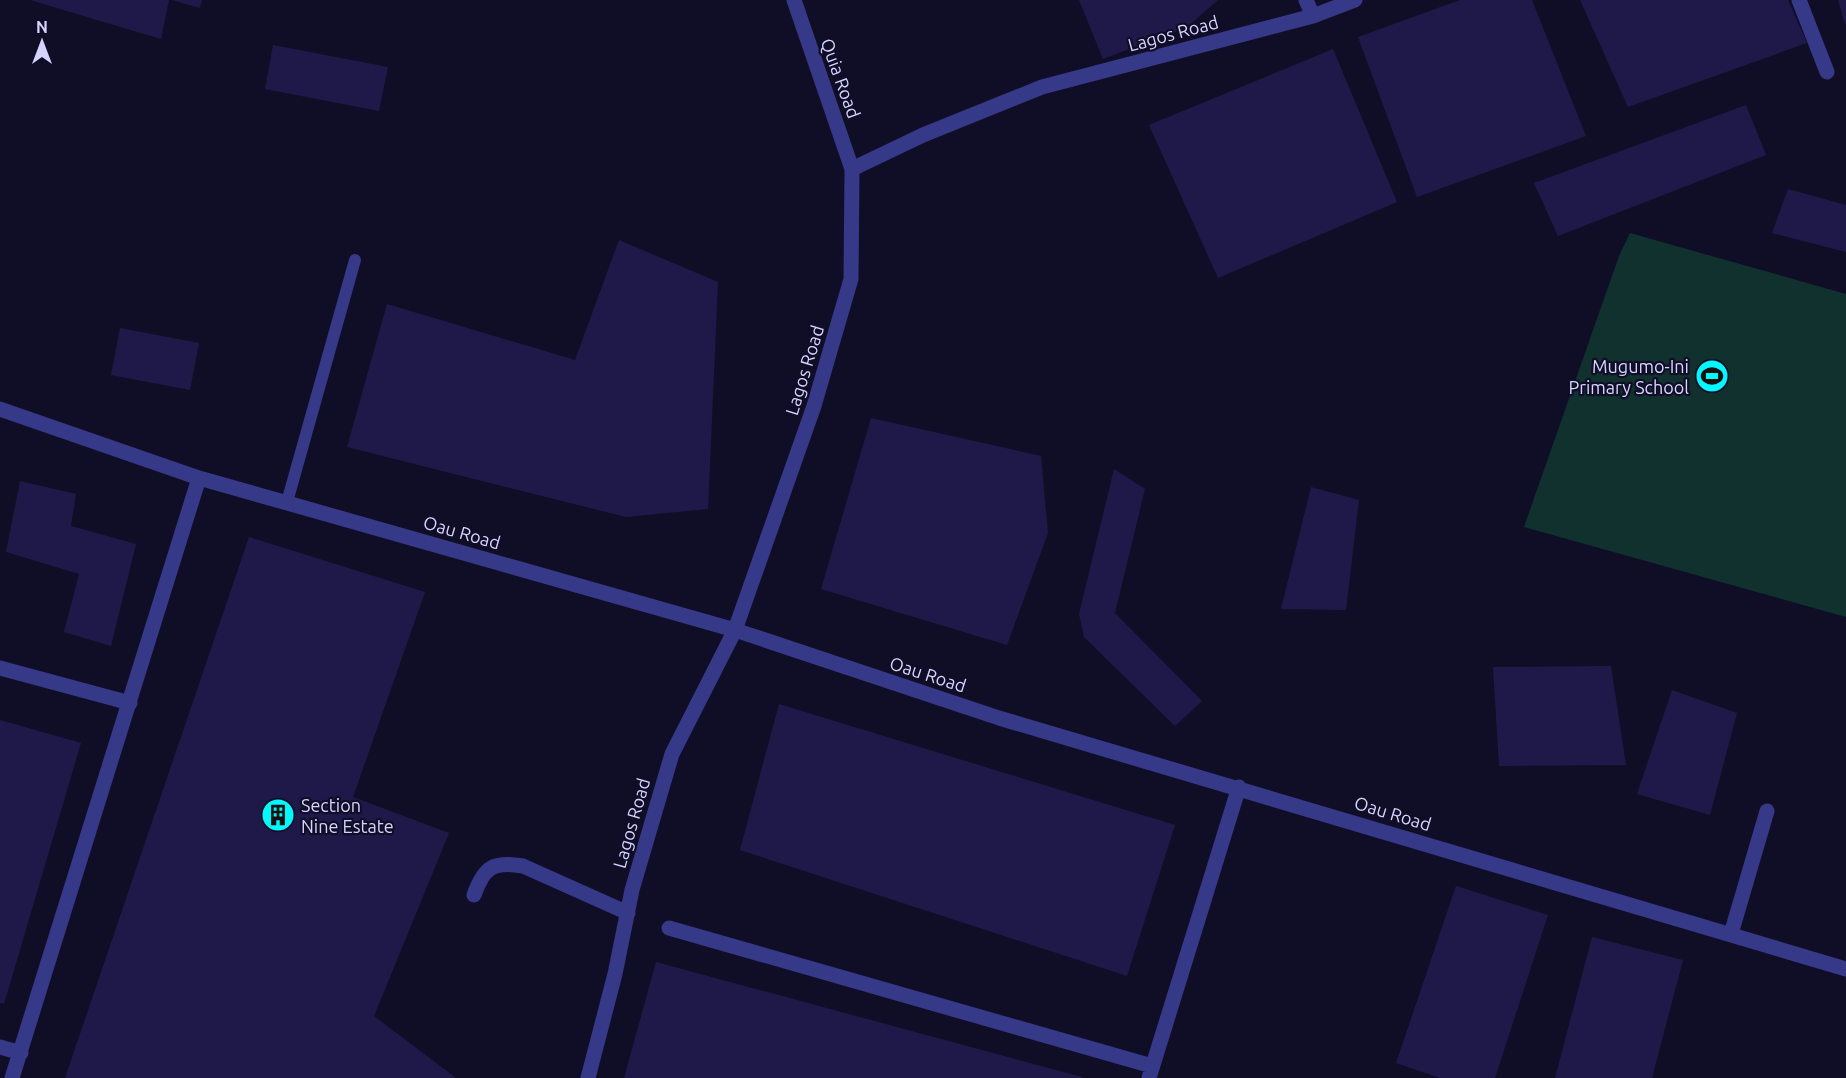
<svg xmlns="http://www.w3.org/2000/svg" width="1846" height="1078" font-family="Ubuntu,sans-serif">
  <rect width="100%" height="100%" fill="#100e27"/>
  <path fill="#10312e" d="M1630,233L1846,294V617L1524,527L1619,256Z"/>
  <path fill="#1f1949" d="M30,0H169L161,39Z
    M172,0H202L200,8Z
    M1079,0H1218L1187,27L1103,59Z
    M1460,0H1532L1586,136L1417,197L1358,37Z
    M1580,0H1788L1807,43L1628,107Z
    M1838,0H1846V24H1845Z
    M273,45L388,67L379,111L265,89Z
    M1333,49L1397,202L1218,278L1149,125Z
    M1746,105L1766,155L1558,236L1534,183Z
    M1788,189L1846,205V252L1772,233Z
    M619,240L718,282L708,509L626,517L347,447L387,304L575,360Z
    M120,328L199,343L190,390L111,375Z
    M871,418L1041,456L1048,533L1007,645L821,589Z
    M1114,469L1145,489L1115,613L1202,701L1175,726L1084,637L1079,614Z
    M20,481L76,494L71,526L136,544L111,646L64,632L79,574L6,552Z
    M1311,487L1359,500L1346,610L1281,609Z
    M249,537L425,592L353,797L449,833L374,1016L456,1078H65Z
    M1611,666L1626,765L1499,766L1493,667Z
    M1672,690L1737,713L1710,815L1637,794Z
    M779,704L1175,825L1127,976L740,850Z
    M0,720L81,743L4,1004L0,1003Z
    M1456,886L1548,915L1495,1078H1440L1396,1063Z
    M1592,937L1683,960L1652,1078H1555Z
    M656,962L1082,1077V1078H624Z"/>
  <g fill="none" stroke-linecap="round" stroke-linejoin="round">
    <path stroke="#363988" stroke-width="12" d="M287,502L355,260"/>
    <path stroke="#363988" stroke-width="15" d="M794,0L852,169
      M1306,0L1313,16
      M1799,0L1827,72
      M0,409L199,478L735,630L999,718L1846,969
      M0,668L130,703
      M474,895C484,867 493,861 523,866L628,913
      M669,928L1152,1066
      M1731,934L1767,811
      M0,1047L21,1053
      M12,1078L199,478
      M588,1078L615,974L632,890L672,754L735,630L814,406L851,279L852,169L923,135L1042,87L1313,16L1355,0
      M1149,1078L1239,787"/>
  </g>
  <defs>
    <symbol id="stadium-disc" viewBox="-11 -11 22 22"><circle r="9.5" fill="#00f8ff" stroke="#100e27"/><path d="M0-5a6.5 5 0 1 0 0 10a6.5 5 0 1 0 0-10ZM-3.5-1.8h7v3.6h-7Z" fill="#111"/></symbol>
    <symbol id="building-disc" viewBox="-11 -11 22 22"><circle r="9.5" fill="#00f8ff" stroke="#100e27"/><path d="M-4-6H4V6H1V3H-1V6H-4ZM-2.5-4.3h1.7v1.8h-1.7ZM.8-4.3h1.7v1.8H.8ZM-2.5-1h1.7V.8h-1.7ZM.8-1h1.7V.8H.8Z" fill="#111"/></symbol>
  </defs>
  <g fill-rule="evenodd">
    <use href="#stadium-disc" x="1693" y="357" width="38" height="38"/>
    <use href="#building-disc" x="259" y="796" width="38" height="38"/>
  </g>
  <g text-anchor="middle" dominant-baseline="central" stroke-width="4.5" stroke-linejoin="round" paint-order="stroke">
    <g font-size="18" fill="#d5d4ff" stroke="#100e27">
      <text transform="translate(1173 33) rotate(-15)">Lagos Road</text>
      <text transform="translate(841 78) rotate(70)">Quia Road</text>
      <text transform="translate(804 370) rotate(-73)">Lagos Road</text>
      <text transform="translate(462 532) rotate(16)">Oau Road</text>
      <text transform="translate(928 674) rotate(18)">Oau Road</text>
      <text transform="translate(1393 813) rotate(17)">Oau Road</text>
      <text transform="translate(631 823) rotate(-74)">Lagos Road</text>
    </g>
    <g font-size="18" fill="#d5d4ff" stroke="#100e27" text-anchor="end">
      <text x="1689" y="366">Mugumo-Ini<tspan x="1689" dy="21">Primary School</tspan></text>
      <text x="301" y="805" text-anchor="start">Section<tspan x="301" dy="21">Nine Estate</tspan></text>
    </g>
  </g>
  <g transform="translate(42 42)" stroke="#100e27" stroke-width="4.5" paint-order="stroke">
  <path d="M0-4.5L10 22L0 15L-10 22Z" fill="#d5d4ff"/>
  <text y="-9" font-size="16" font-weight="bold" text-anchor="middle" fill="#d5d4ff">N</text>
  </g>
</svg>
